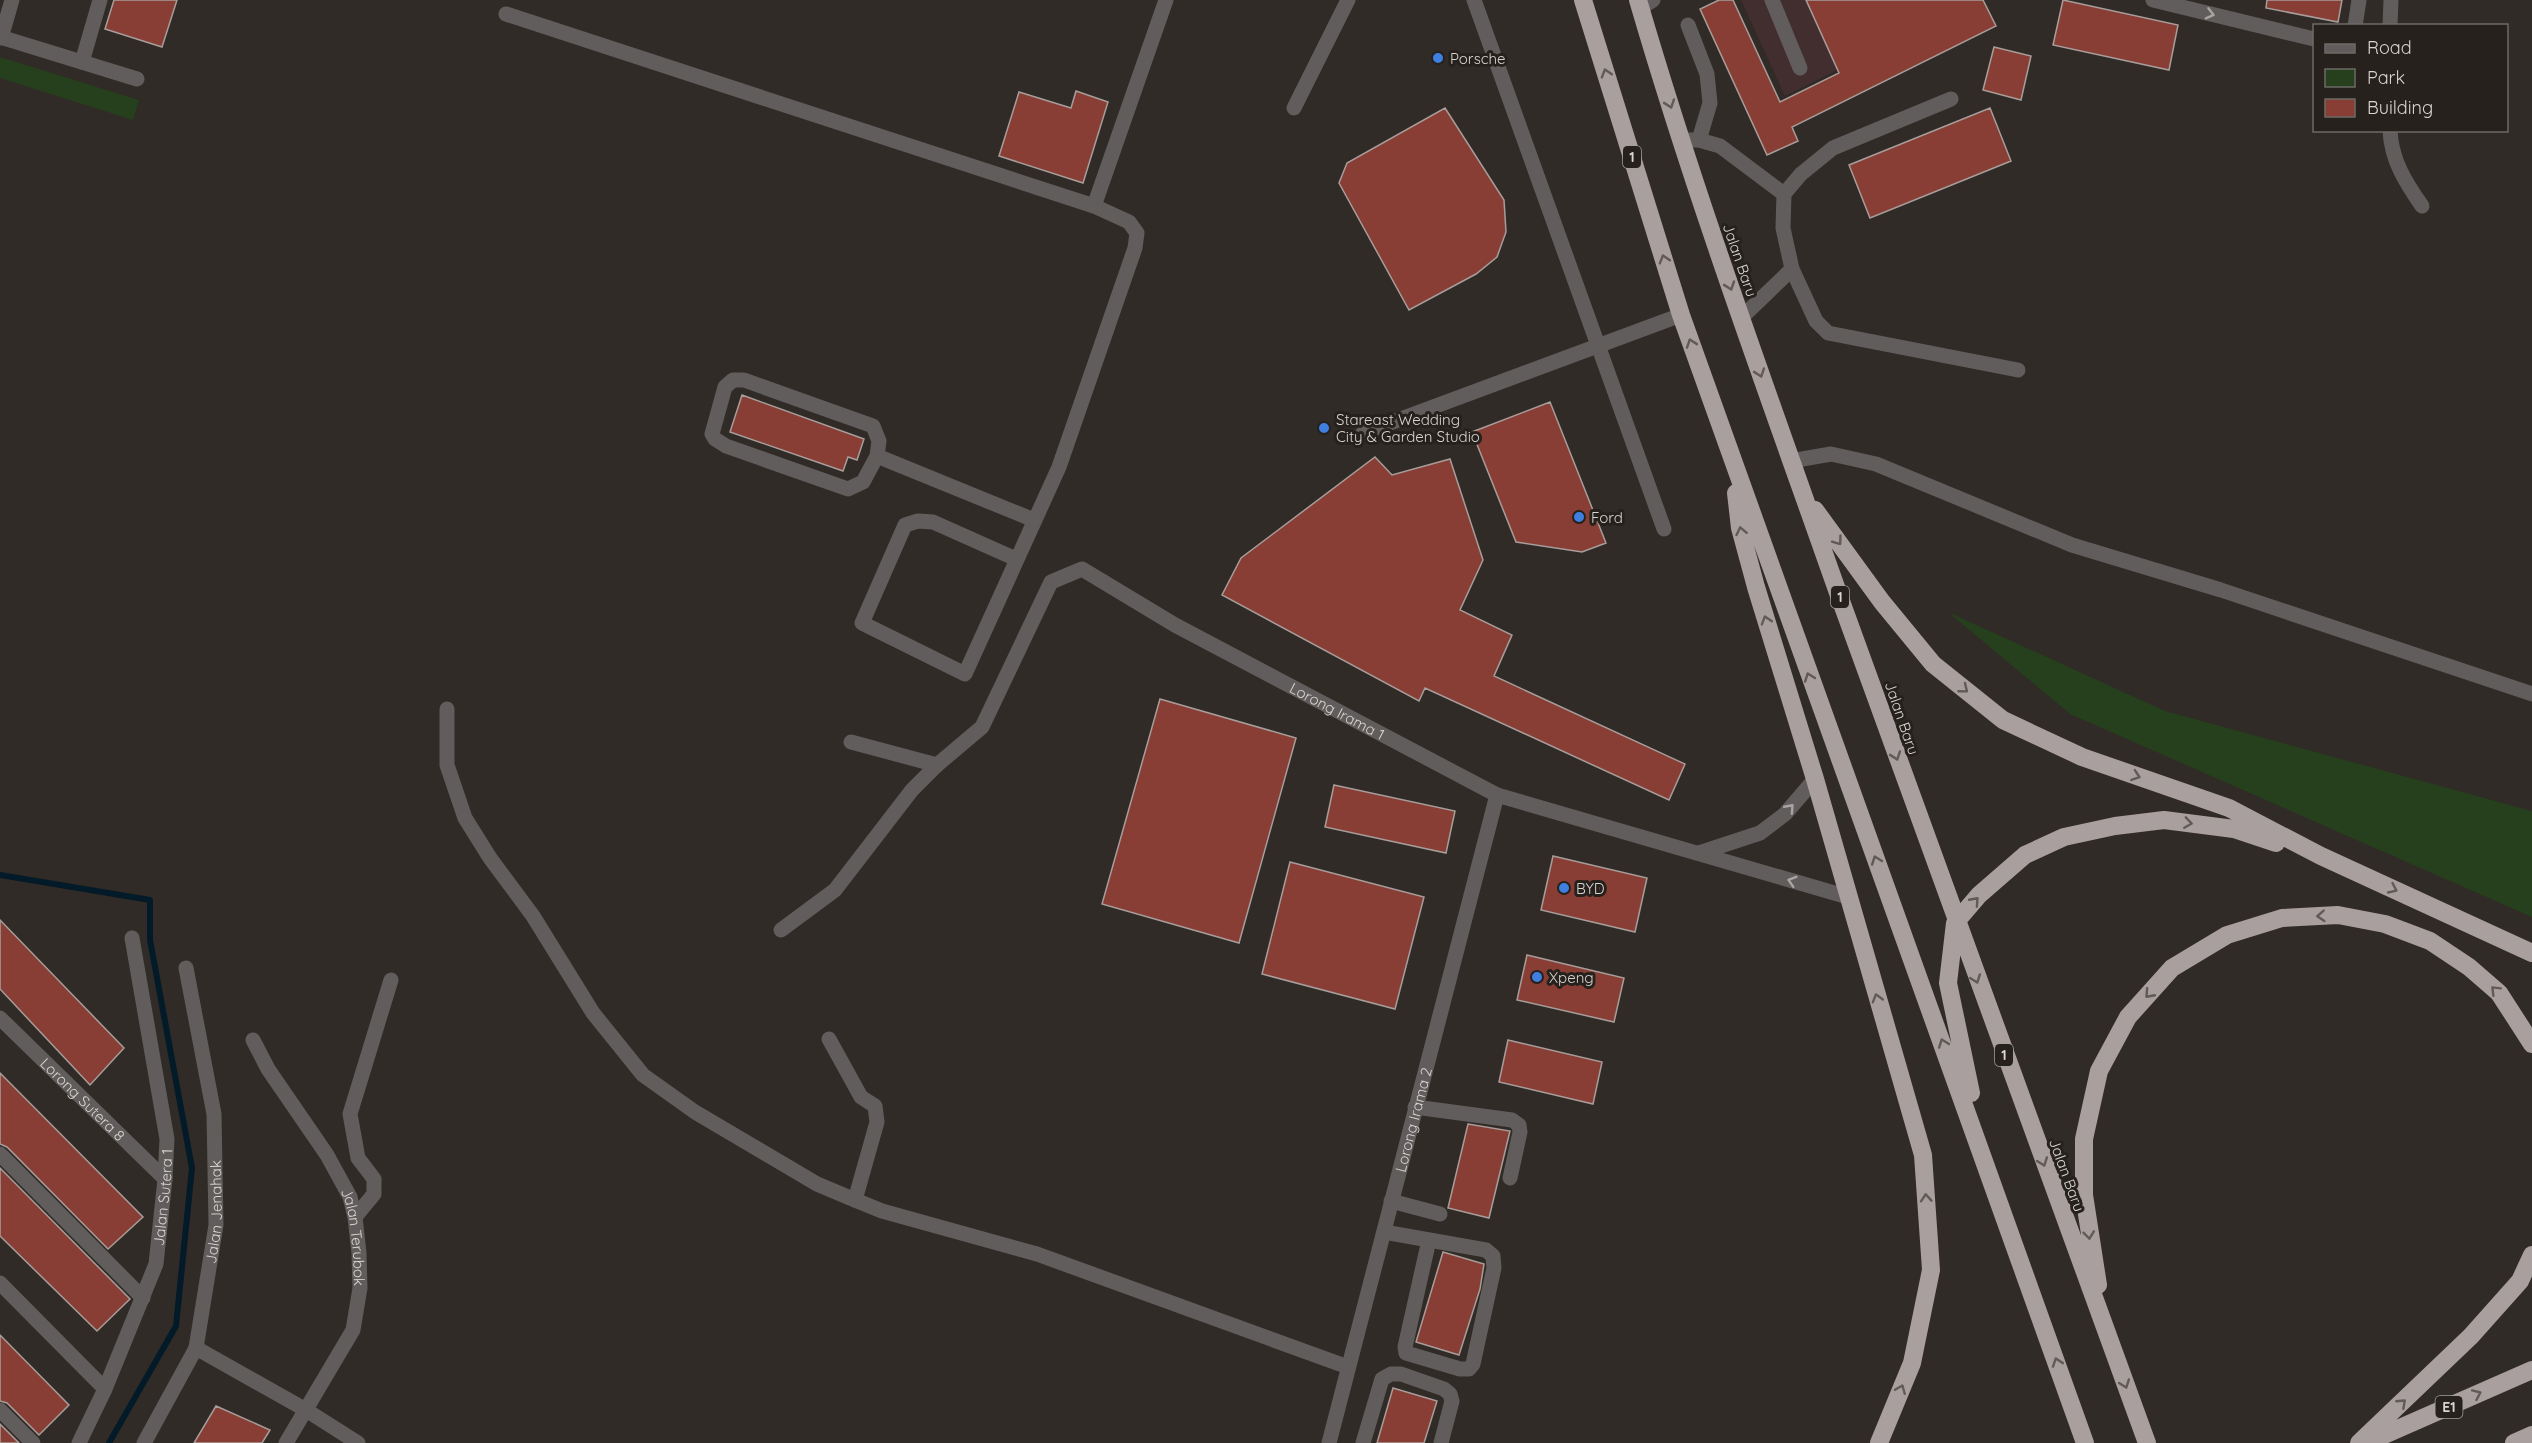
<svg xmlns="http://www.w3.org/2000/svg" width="2532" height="1443" font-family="Quicksand,sans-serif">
  <rect width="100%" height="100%" fill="#302b26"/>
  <path fill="#422d2f" d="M1741,0H1978L1785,96Z"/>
  <path fill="#263f1c" d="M0,57L139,100L133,120L0,78Z
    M1948,612L2165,711L2532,811V917L2070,714Z"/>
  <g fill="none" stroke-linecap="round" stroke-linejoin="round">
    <path stroke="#031a28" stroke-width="6" d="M0,875L150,900V940L192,1168L176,1326L109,1443"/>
  </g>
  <path fill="#883e35" stroke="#a79d9b" stroke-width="1.5" d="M114,0H177L162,47L105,29Z
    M1719,0H1733L1780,102L1839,73L1806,0H1983L1996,26L1792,127L1798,141L1767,155L1700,9Z
    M2063,0L2178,25L2169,70L2053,45Z
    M2267,0H2342L2338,22L2266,8Z
    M1994,47L2031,56L2021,100L1983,90Z
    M1076,91L1108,102L1083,183L999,156L1019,92L1071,108Z
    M1445,108L1504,200L1506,232L1497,257L1476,274L1409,310L1339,183L1347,163Z
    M1990,108L2011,161L1870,218L1849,165Z
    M742,395L864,439L857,460L848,457L843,471L730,432Z
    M1550,402L1606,543L1582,552L1516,542L1472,432Z
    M1375,457L1392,475L1450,459L1483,560L1460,610L1512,635L1494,676L1685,764L1669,800L1425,688L1419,701L1222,595L1241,558Z
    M1160,699L1296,738L1239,943L1102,904Z
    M1334,785L1455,811L1446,853L1325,827Z
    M1553,856L1647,878L1635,932L1541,910Z
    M1290,862L1424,897L1395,1009L1262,974Z
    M0,920L124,1048L90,1085L0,989Z
    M1527,955L1624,978L1614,1022L1517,1000Z
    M1508,1040L1602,1062L1593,1104L1499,1082Z
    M0,1073L143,1217L108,1249L7,1147L0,1144Z
    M1468,1124L1510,1131L1489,1218L1448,1208Z
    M0,1168L130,1299L97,1331L0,1236Z
    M1443,1252L1484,1264L1480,1289L1459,1355L1416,1342Z
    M0,1335L69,1405L39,1435L7,1403L0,1401Z
    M1393,1388L1437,1401L1424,1443H1377Z
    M216,1406L270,1430L262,1443H194Z
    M0,1424L19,1443H0Z"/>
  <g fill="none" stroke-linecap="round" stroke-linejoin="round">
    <g stroke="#615d5c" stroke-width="15">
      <path d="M1474,0L1664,529"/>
      <path d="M1772,0L1800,68"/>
      <path d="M2153,0L2314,39"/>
      <path d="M1640,8L1653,0"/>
      <path d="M506,14L1094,206L1129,222L1137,233L1135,248L1059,467L965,674L862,623L905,525L918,521L933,522L1016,559"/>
      <path d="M2355,26L2359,0"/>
      <path d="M2390,26L2391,0"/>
      <path d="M0,37L137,79"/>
      <path d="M1,38L12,0"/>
      <path d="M82,62L100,0"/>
      <path d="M1294,108L1348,0"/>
      <path d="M2390,130C2391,160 2406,183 2422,206"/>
      <path d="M1682,140H1699L1710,103L1707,74L1688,25"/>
      <path d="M1699,140L1720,146L1784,194"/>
      <path d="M1094,206L1166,0"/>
      <path d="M1792,269L1816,321L1828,333L2018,370"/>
      <path d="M1741,318L1792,269L1783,228L1784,194L1801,174L1833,148L1951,99"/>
      <path d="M733,380H744L873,426L879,441L877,456L863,482L848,489L726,446L715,439L712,434L725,387Z"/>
      <path d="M1363,433L1681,315"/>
      <path d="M877,456L1034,520"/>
      <path d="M1791,461L1831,454L1876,464L2072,545L2221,590L2532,694"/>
      <path d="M447,709V765L465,818L490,858L533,916L593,1013L643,1075L695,1112L817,1184L855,1200L882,1211L1037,1254L1348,1367"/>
      <path d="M851,742L937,765"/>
      <path d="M1699,853L1760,833L1785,814L1815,779"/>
      <path id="s1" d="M781,930L835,890L912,790L937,765L982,727L1051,582L1082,569L1175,625L1497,795L1848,897"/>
      <path id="s2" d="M0,1018L165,1179"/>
      <path d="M829,1039L861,1097L875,1106L877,1122L855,1200"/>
      <path id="s3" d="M253,1040L268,1069L327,1155L350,1197L355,1217L359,1253L360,1288L353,1330L286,1443"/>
      <path d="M1415,1107L1512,1120L1519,1125L1520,1132L1510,1178"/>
      <path d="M0,1154L143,1298"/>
      <path d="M1391,1201L1440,1214"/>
      <path d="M355,1217L374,1194V1179L358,1158L350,1114L391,980"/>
      <path d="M1384,1232L1486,1250L1493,1256L1494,1268L1473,1364L1469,1369H1460L1406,1353L1405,1347L1429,1240"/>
      <path d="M0,1283L105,1389"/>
      <path d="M196,1348L306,1410L358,1443"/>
      <path d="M0,1410L33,1443"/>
      <path id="s4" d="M79,1443L105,1389L156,1264L165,1179L167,1139L132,938"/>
      <path id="s5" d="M144,1443L196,1348L216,1225L214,1114L186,968"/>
      <path id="s6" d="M1329,1443L1497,795"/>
      <path d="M1363,1443L1382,1379L1391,1374H1401L1444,1389L1450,1394L1452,1401L1441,1443"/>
    </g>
    <path stroke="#aa9f9f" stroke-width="18" d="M1583,0L1681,315L2085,1443
      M1638,0C1696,199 1768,394 1837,590C1938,875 2042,1159 2147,1443
      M1736,493L1740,528L1756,587L1815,779L1923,1155L1931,1270L1912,1363L1879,1443
      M1815,510L1882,602L1933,664L2003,720L2082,757L2229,808L2321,856L2532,953
      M1971,1093L1948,983L1955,923L1979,895L2025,855L2064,837L2115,826L2164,820L2234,829L2276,843
      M2098,1285L2084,1195V1139L2099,1071L2128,1017L2172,968L2227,935L2282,918L2338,915L2385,924L2430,941L2469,967L2499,993L2532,1044
      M2368,1442L2532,1370
      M2359,1443L2471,1336L2520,1281L2532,1255
      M2514,1443L2532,1435"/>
  </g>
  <defs><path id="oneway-chevron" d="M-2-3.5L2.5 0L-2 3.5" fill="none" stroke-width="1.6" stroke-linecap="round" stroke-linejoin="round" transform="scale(1.5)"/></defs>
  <g stroke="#a8a5a2">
    <use href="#oneway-chevron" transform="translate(2210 14) rotate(14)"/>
    <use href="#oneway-chevron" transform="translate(1790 808) rotate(-48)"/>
    <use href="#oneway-chevron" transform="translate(1792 881) rotate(-163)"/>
  </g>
  <g stroke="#615a57">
    <use href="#oneway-chevron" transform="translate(1606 73) rotate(-107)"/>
    <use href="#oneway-chevron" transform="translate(1670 104) rotate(71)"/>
    <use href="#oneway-chevron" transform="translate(1664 259) rotate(-107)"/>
    <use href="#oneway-chevron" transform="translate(1730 286) rotate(71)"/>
    <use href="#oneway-chevron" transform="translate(1691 343) rotate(-109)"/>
    <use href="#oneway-chevron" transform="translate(1760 373) rotate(71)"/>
    <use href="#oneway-chevron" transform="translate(1741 531) rotate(-102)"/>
    <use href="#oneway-chevron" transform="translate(1838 541) rotate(54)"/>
    <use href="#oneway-chevron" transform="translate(1766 620) rotate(-107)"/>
    <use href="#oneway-chevron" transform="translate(1809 677) rotate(-110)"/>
    <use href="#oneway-chevron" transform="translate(1964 689) rotate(39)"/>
    <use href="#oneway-chevron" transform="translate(1896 756) rotate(71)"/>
    <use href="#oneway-chevron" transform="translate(2136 776) rotate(19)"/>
    <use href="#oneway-chevron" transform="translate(2188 823) rotate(8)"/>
    <use href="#oneway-chevron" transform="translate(1876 860) rotate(-110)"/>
    <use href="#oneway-chevron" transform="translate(2393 889) rotate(25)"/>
    <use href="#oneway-chevron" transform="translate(1975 901) rotate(-48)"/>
    <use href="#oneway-chevron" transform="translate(2321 916) rotate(176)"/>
    <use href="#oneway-chevron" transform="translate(1976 979) rotate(70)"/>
    <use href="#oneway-chevron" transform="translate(2495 990) rotate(-135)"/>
    <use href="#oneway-chevron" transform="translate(2149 994) rotate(132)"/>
    <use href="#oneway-chevron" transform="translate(1877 998) rotate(-106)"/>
    <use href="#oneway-chevron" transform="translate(1943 1043) rotate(-110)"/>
    <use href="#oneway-chevron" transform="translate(2043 1162) rotate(70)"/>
    <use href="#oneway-chevron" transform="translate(1926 1198) rotate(-94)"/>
    <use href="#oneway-chevron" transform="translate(2089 1235) rotate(83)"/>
    <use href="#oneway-chevron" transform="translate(2057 1362) rotate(-109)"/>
    <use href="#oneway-chevron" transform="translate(2125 1384) rotate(70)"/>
    <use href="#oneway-chevron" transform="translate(1901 1389) rotate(-68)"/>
    <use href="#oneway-chevron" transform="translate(2477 1394) rotate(-24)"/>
    <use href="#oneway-chevron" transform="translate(2402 1403) rotate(-43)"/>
  </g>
  <g fill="#3f7fe0" stroke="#26211c" stroke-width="2">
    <circle cx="1438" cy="58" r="6"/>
    <circle cx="1324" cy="428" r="6"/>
    <circle cx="1579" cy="517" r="6"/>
    <circle cx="1564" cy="888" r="6"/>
    <circle cx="1537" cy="977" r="6"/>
  </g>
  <g text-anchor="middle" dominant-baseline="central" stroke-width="6" stroke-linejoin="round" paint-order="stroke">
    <g fill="#26211c" stroke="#a39f9b" stroke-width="1.5">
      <rect x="1623" y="146" width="18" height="22" rx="4.5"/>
      <rect x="1831" y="586" width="18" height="22" rx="4.5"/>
      <rect x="1995" y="1044" width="18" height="22" rx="4.5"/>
      <rect x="2435.5" y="1396" width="27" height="22" rx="4.5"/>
    </g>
    <g font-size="14" font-weight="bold" fill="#d8d5d1">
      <text x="1632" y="157">1</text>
      <text x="1840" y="597">1</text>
      <text x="2004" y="1055">1</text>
      <text x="2449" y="1407">E1</text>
    </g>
    <g font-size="15" fill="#d8d5d1" stroke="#26211c" text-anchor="start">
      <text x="1450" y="58">Porsche</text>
      <text x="1336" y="419">Stareast Wedding<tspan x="1336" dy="17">City &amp; Garden Studio</tspan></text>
      <text x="1591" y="517">Ford</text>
      <text x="1576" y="888">BYD</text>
      <text x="1549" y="977">Xpeng</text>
    </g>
    <g font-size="15" fill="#d8d5d1" stroke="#26211c">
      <text transform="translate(1740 260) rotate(71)">Jalan Baru</text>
      <text stroke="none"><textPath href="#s1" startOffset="774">Lorong Irama 1</textPath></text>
      <text transform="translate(1902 718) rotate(71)">Jalan Baru</text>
      <text stroke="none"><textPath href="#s2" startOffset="116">Lorong Sutera 8</textPath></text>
      <text stroke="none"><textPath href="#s6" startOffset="334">Lorong Irama 2</textPath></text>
      <text transform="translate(2067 1175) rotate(70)">Jalan Baru</text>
      <text stroke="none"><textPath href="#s4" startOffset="262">Jalan Sutera 1</textPath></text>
      <text stroke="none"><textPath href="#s5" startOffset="246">Jalan Jenahak</textPath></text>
      <text stroke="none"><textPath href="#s3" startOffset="225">Jalan Terubok</textPath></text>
    </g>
  </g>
  <rect x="2313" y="24" width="195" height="108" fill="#26211c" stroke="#6d6964" stroke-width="1.5"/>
  <rect x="2325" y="44" width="30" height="9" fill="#615d5c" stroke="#6d6964" stroke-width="1.5"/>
  <text x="2367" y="54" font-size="18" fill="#d8d5d1">Road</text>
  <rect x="2325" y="69" width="30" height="18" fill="#263f1c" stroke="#6d6964" stroke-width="1.5"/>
  <text x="2367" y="84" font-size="18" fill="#d8d5d1">Park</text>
  <rect x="2325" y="99" width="30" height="18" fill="#883e35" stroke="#6d6964" stroke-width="1.5"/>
  <text x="2367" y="114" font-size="18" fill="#d8d5d1">Building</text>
</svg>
